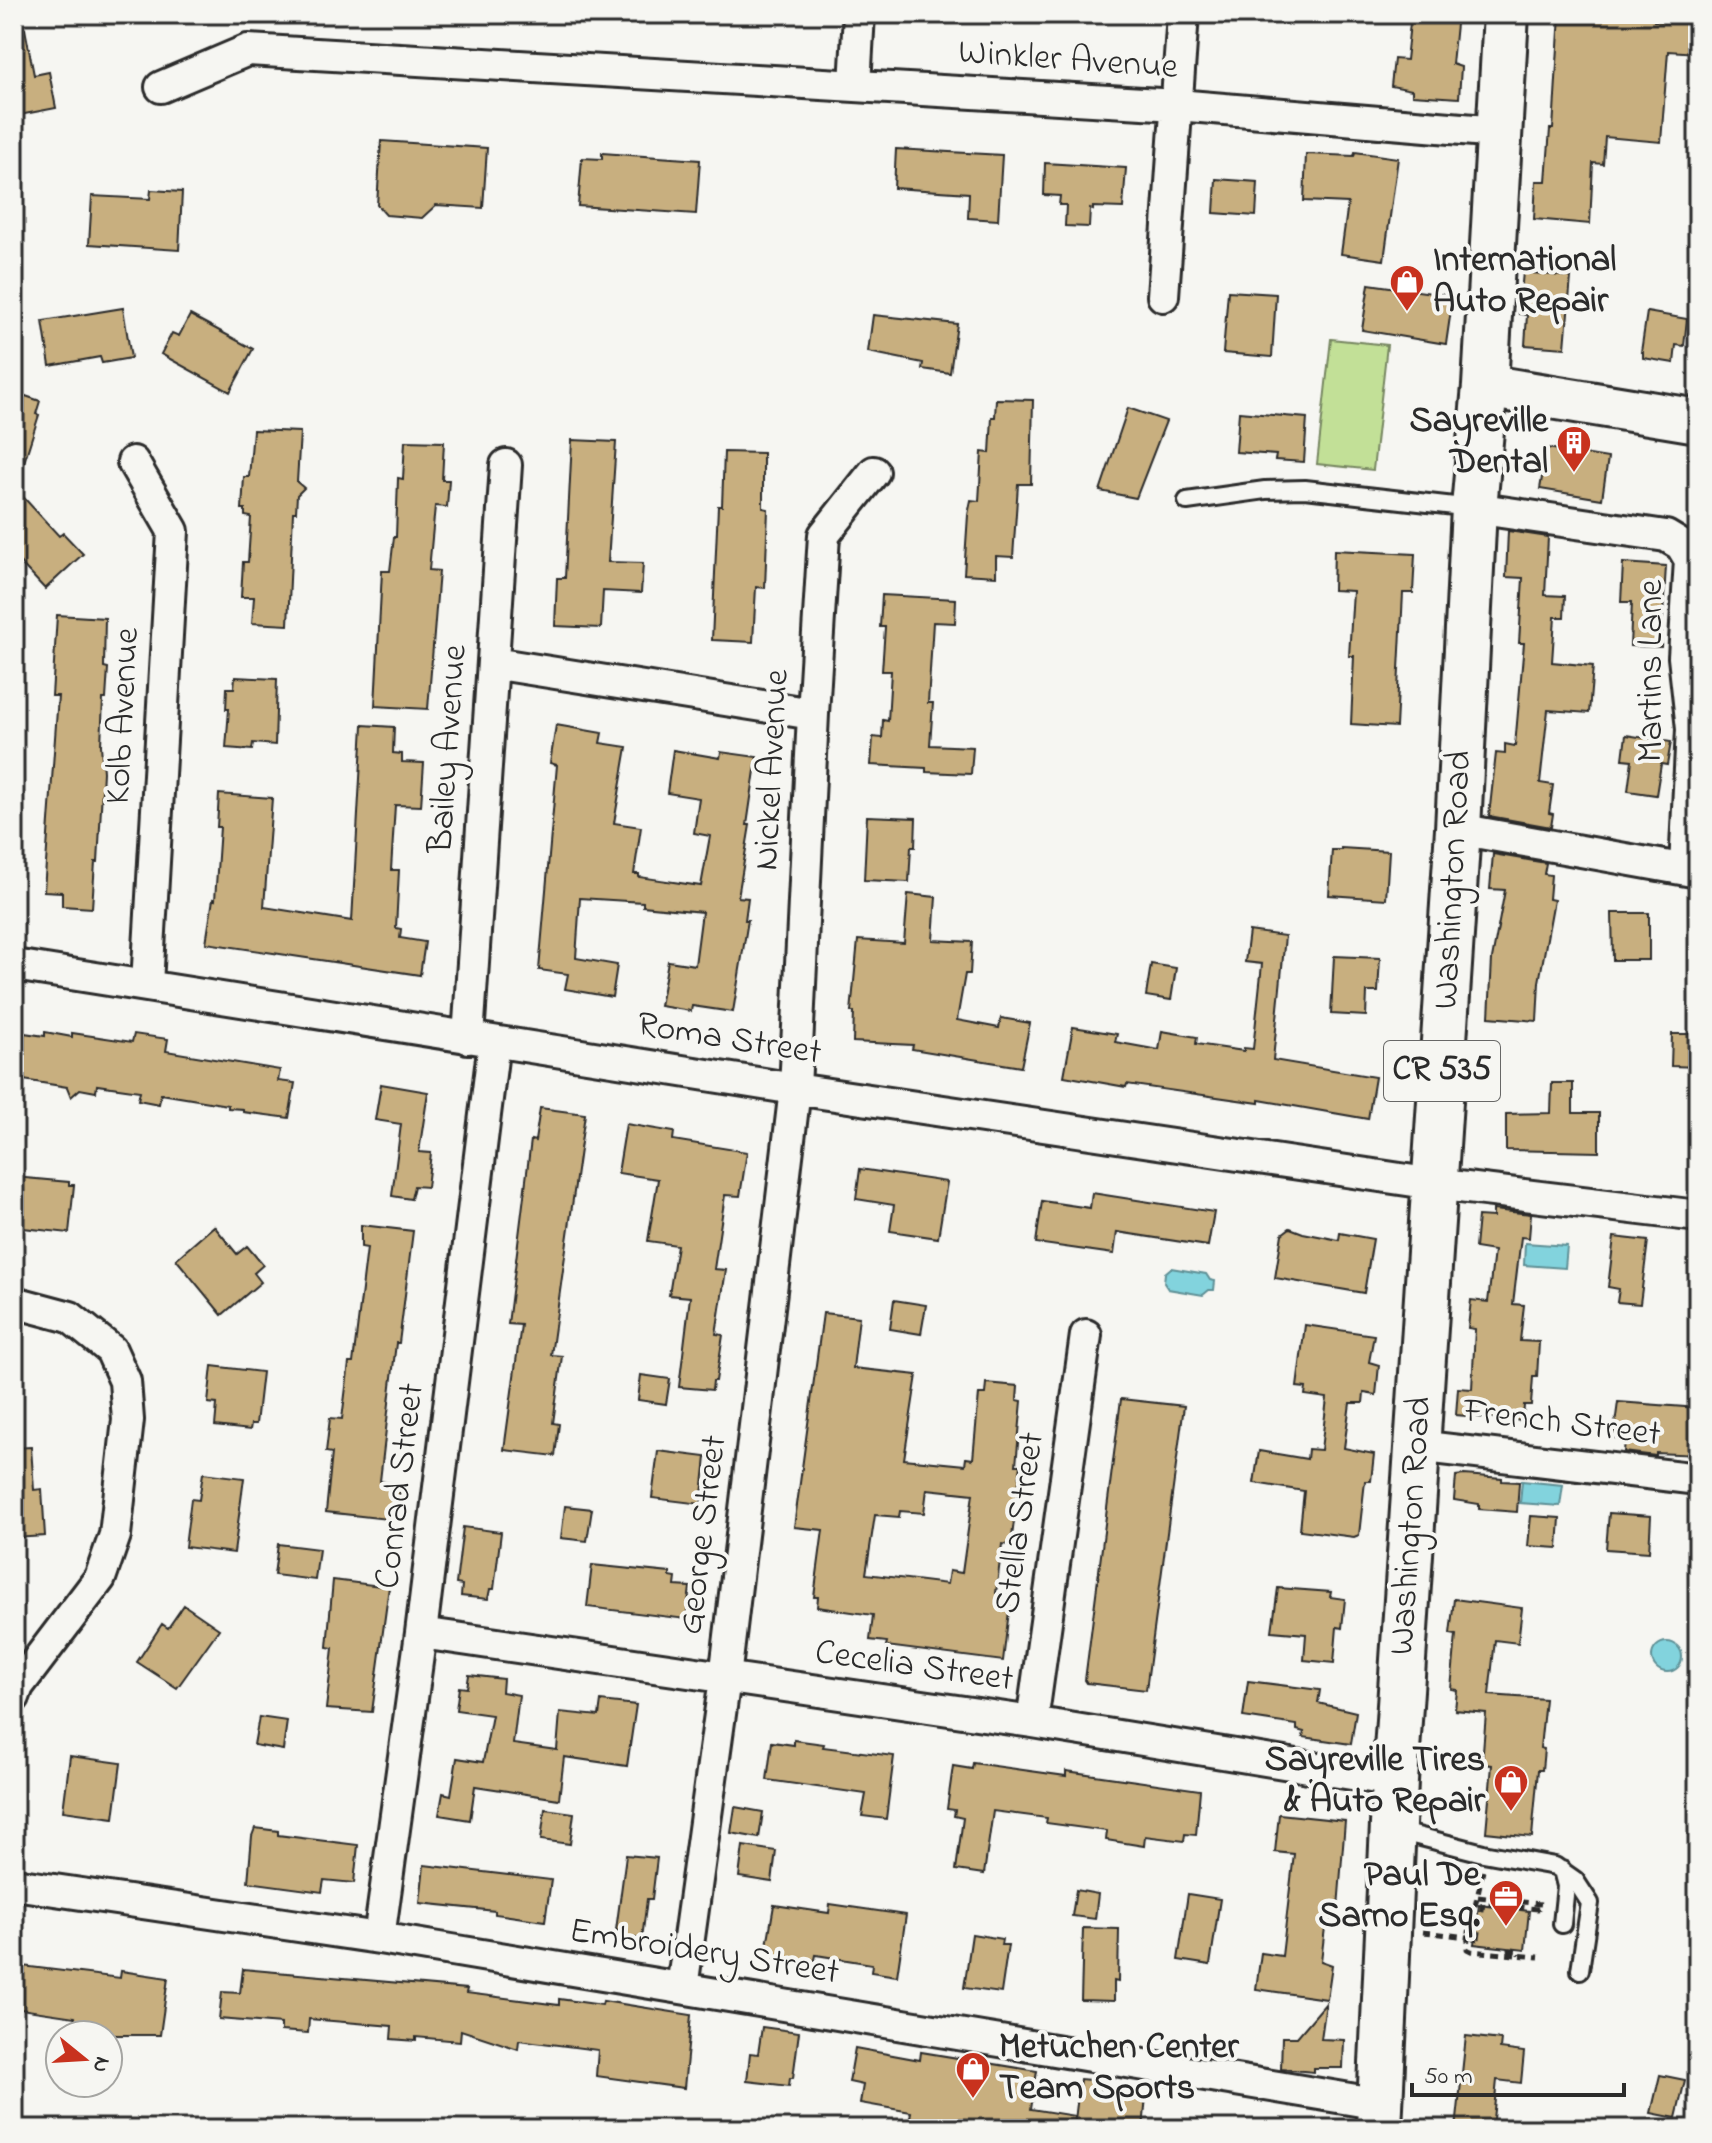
<svg xmlns="http://www.w3.org/2000/svg" width="1712" height="2143" font-family="'Indie Flower',sans-serif">
  <rect width="100%" height="100%" fill="#f6f6f2"/>
  <filter id="ink" filterUnits="userSpaceOnUse"><feTurbulence type="fractalNoise" baseFrequency=".0125" numOctaves="2"/><feDisplacementMap in="SourceGraphic" scale="16" xChannelSelector="R" yChannelSelector="G"/><feConvolveMatrix kernelMatrix="1 2 1 2 8 2 1 2 1" color-interpolation-filters="sRGB"/></filter>
  <g filter="url(#ink)">
    <path fill="#c2e097" stroke="#768661" stroke-width="2" d="M1331,339L1387,345L1373,470L1317,464Z"/>
    <path fill="#82d3dd" stroke="#5f9096" stroke-width="2" d="M1525,1243L1567,1246L1565,1268L1524,1265Z
      M1171,1268L1206,1274L1210,1280L1215,1281L1214,1290H1209L1203,1295L1168,1289L1164,1283L1165,1273Z
      M1522,1481L1563,1485L1560,1506L1520,1503Z
      M1652 1657a15 15 0 1 1 30 0a15 15 0 1 1-30 0Z"/>
    <path fill="#c8af7f" stroke="#2b2b2b" stroke-width="2" fill-rule="evenodd" d="M1411,14H1457L1452,64L1461,67L1459,98L1412,95V90L1391,86L1394,59L1406,60Z
      M1560,14H1654V21L1698,24V53L1668,51L1661,142L1605,137L1603,164L1593,163L1590,224L1534,219L1536,181H1546L1550,129H1553Z
      M25,29L34,75L49,72L56,108L14,116V30Z
      M381,141L487,148L483,208L436,205L422,218L386,215L377,205Z
      M896,149L1002,155L998,220L968,218L969,193L894,188Z
      M1355,152L1398,158L1384,260L1341,254L1348,203L1304,201L1306,154L1354,156Z
      M602,153L700,160L696,214L578,206L582,158L602,159Z
      M1045,163L1126,168L1123,208L1093,207V210L1090,209L1089,227L1065,226L1066,205H1059L1060,196L1044,195Z
      M1216,179L1258,182L1256,216L1214,213Z
      M151,190L182,192L179,250L89,244L92,196L150,199Z
      M1523,272L1571,277L1565,348L1525,345L1527,315L1519,314Z
      M1369,284L1453,296L1446,344L1362,330Z
      M1228,291L1276,294L1272,357L1223,353Z
      M123,308L131,358L102,363L100,357L50,366L43,321Z
      M1647,312L1687,319L1684,346L1676,345L1674,363L1643,358V352H1641Z
      M190,315L253,349L230,392L161,354L172,333L179,336Z
      M873,315L957,324L950,373L922,369L923,363L868,352Z
      M14,392L40,401L36,414L39,415L19,478L14,477Z
      M996,399L1033,400L1031,484H1018L1013,557L996,556V576L964,574L968,515L971,500L979,501L982,452L990,453L992,417H995Z
      M1128,408L1166,421L1136,498L1100,491Z
      M1239,412L1307,418L1304,462L1275,460L1276,455L1236,452Z
      M253,430L300,432L297,482L304,488L297,495L296,512H293L288,625L252,623L254,597H241L243,562H248L251,517L245,516V509H242L244,477H249Z
      M572,440L616,442L608,562L643,563L641,593L603,591L601,628L555,626L557,578H565Z
      M405,441L444,442L442,480H449L447,507L435,506L429,570L439,571L428,709L375,706L382,571H390L394,537H396L398,478L403,479Z
      M1547,448L1608,458L1602,499L1540,489Z
      M724,452L763,453V508L768,509L765,588L756,587L753,642L712,640L718,506H722Z
      M14,487L59,536L63,533L83,554L45,589L14,556Z
      M1508,531L1548,537L1545,595L1565,596L1564,617H1555L1552,662L1593,666L1589,713L1548,710L1540,783L1553,785L1549,813L1553,814L1551,827L1489,816L1496,753L1505,754V744L1515,746L1524,643H1519L1523,578L1506,577Z
      M1334,550L1415,554L1413,593H1403L1396,727L1351,724L1354,656H1349L1353,591L1333,590Z
      M1623,563L1666,566L1661,647L1630,646L1632,602H1621Z
      M882,595L956,599L955,623L933,622L928,703H933L930,745L973,747L971,774L926,772V768L871,765L873,737L882,738L883,720L888,721L891,671H882L885,627H880Z
      M57,615L105,618L104,667L108,668L106,699H103L101,745L103,772L98,862H95L92,908L62,906V892L44,891L58,696H52Z
      M235,677L277,679L275,745L253,743L252,750L226,748L229,709H226L227,688H234Z
      M363,725L394,727L393,753L402,754V762L424,763L421,806L395,805L391,870H399L396,928L401,929L400,938L425,942L420,975L206,943L213,899L215,900L220,827H217L219,794L272,798L264,907L352,921Z
      M556,725L602,733L600,743L627,747L614,823L641,827L634,874H639V877L701,886L710,836L694,833L699,798L667,793L673,750L720,758L721,752L757,757L747,825H750L738,897L748,898L745,920H748L733,1012L692,1006L691,1011L660,1006L668,961L695,965L702,912L643,906V902L580,898L576,958L617,965L612,997L565,989L568,974L539,970L557,765L550,763Z
      M1626,735L1671,742L1667,765L1661,764L1656,795L1628,791L1632,760L1623,759Z
      M867,816L916,818L915,847H911L909,882L864,880Z
      M1341,848L1389,851L1386,899L1329,895L1332,850H1341Z
      M1493,854L1546,863L1544,874L1551,875L1549,899L1554,900L1539,982L1537,1021L1489,1017L1492,959L1505,890L1490,889Z
      M908,894L936,897L933,940L972,942L970,974H965L957,1020L999,1028L1001,1018L1030,1023L1021,1067L912,1049L913,1045L853,1042L854,1012H851L858,940L904,943Z
      M1612,913H1649V960H1613Z
      M1249,931L1285,936L1273,1060L1375,1077L1368,1119L1259,1100V1103L1127,1084L1126,1087L1064,1076L1073,1027L1117,1034L1115,1042L1159,1050L1162,1031L1197,1037L1196,1044L1244,1051V1048L1253,1049L1262,964L1245,962Z
      M1334,956L1380,958L1378,992H1367L1366,1016L1331,1014Z
      M1151,964L1176,968L1171,1000L1146,996Z
      M45,1032L72,1037V1033L132,1042L134,1034L168,1039L166,1051L280,1070L278,1081L295,1083L289,1118L243,1112V1109L228,1108V1105L161,1094L159,1104L138,1100L140,1091L97,1085L96,1092L80,1089L71,1097L67,1087L17,1079L24,1033L45,1036Z
      M1672,1034H1698V1067L1671,1066Z
      M1552,1083H1573V1113H1599V1152L1506,1150V1114L1551,1113Z
      M381,1084L428,1092L419,1152L431,1153L427,1187L414,1186L411,1199L392,1196L401,1124L375,1120Z
      M540,1108L585,1114L551,1355L562,1356L553,1423L559,1424L555,1456L504,1450L521,1325L508,1324L531,1140L535,1141Z
      M626,1124L674,1132L673,1140L747,1152L740,1196L725,1195L714,1269L726,1270L716,1334L723,1335L716,1381H713L712,1390L679,1387L690,1297L669,1295L677,1245L648,1241L658,1179L618,1173Z
      M860,1169L947,1182L938,1238L890,1231L894,1205L856,1199Z
      M14,1177L69,1182V1185H74L69,1233L14,1227Z
      M1092,1193L1214,1212L1208,1246L1117,1232L1114,1254L1036,1243L1042,1201L1090,1208Z
      M1493,1210L1531,1214L1529,1238L1521,1237L1513,1304L1524,1305L1520,1341L1539,1342L1537,1377H1533L1531,1405H1524L1523,1421L1456,1415L1458,1388L1472,1389L1475,1329L1468,1328L1471,1300L1488,1302L1494,1251L1475,1248L1478,1216L1493,1217Z
      M361,1225L413,1231L399,1343H396L380,1481L392,1483L391,1486L400,1487L397,1516L387,1515V1519L326,1512L332,1453L326,1452L330,1418L342,1419L349,1363H353L367,1248L361,1247Z
      M214,1226L237,1254L247,1246L263,1265L254,1273L261,1282L222,1315L176,1259Z
      M1290,1228L1303,1233L1339,1240L1340,1233L1373,1239L1364,1293L1275,1278L1282,1234Z
      M1614,1237L1648,1241L1640,1304L1617,1302L1619,1289L1608,1287Z
      M894,1300L926,1305L921,1334L890,1329Z
      M823,1313L859,1317L853,1368L917,1375L904,1459L965,1465L966,1458L973,1459L979,1394H985L986,1383L1018,1386L1017,1400L1022,1401L1016,1465H1021L1011,1545L1002,1544L996,1593L1011,1594L1003,1661L886,1646L887,1642L870,1640L873,1615L817,1607L818,1597H814L823,1530L794,1527ZM927,1489L973,1494L962,1573L949,1571L947,1584L866,1574L875,1515L899,1517L900,1511L924,1513Z
      M1305,1325L1374,1335L1369,1362L1379,1365L1376,1395L1364,1393L1363,1403H1350L1344,1448L1374,1454L1371,1481H1365L1359,1535L1354,1537L1300,1530L1304,1491L1254,1483L1259,1451L1307,1459L1308,1449L1321,1450L1327,1398L1305,1395L1306,1388L1297,1387Z
      M212,1366L262,1372L256,1424H251L250,1430L215,1426L217,1404L208,1403Z
      M641,1375L670,1379L666,1404L638,1400Z
      M1121,1399L1184,1406L1146,1690L1087,1683L1085,1680Z
      M1618,1402L1698,1408V1455L1656,1453V1456L1624,1452L1625,1439L1615,1438L1614,1432Z
      M31,1447L34,1490L42,1489L45,1536L14,1538V1448Z
      M658,1451L706,1457L701,1504L652,1498Z
      M203,1473L244,1478L234,1553L185,1547L191,1499L199,1500Z
      M1464,1475L1502,1478V1481L1519,1482L1517,1512L1479,1509V1504L1454,1500L1456,1476Z
      M565,1506L592,1509L587,1541L561,1538Z
      M1609,1513L1651,1516L1649,1552L1606,1549Z
      M1531,1516L1560,1518L1558,1548L1528,1546Z
      M463,1527L501,1532L494,1589H490L488,1599L461,1596L462,1585L456,1584Z
      M278,1544L319,1549L315,1580L274,1575Z
      M592,1565L670,1573V1577L676,1578L675,1586L690,1587L686,1619L587,1607Z
      M333,1580L389,1587L372,1712L326,1709L333,1648L327,1647Z
      M1278,1588L1331,1592L1330,1597L1345,1599L1342,1628L1337,1627L1334,1663L1304,1660L1306,1634L1272,1631Z
      M1454,1599L1522,1608L1518,1643L1495,1640L1489,1695L1545,1699L1540,1748L1544,1749L1542,1770H1538L1532,1837L1486,1832L1492,1765L1482,1764L1486,1713L1455,1710L1457,1690L1451,1689L1456,1635L1450,1634Z
      M184,1605L219,1629L177,1688L137,1662L162,1624L168,1628Z
      M469,1675L503,1679L502,1692L519,1695L513,1744L557,1750L560,1712L599,1716L601,1701L636,1705L627,1766L564,1757L559,1799L475,1786L470,1820L439,1815L443,1793L451,1795L457,1758L483,1762L492,1715L456,1710L459,1687L467,1688Z
      M1248,1681L1320,1690L1318,1703L1356,1712L1351,1744L1303,1737L1304,1732L1297,1730V1725L1243,1717Z
      M259,1717L287,1721L283,1750L254,1745Z
      M794,1740L824,1744L823,1747L894,1756L886,1819L862,1816L866,1794L767,1780L772,1742L794,1745Z
      M70,1756L121,1763L114,1818L63,1811Z
      M973,1763L1066,1776V1771L1200,1790L1196,1835L1185,1834L1184,1841L1145,1836L1144,1846L1106,1840L1107,1831L1046,1823L1047,1818L993,1811L984,1874L956,1870L963,1818L954,1816L955,1810L947,1809L953,1766L972,1769Z
      M735,1807L763,1812L759,1838L731,1833Z
      M545,1809L574,1813L570,1844L541,1840Z
      M1279,1814L1345,1821L1337,1920L1326,1919L1321,1961L1332,1965L1327,1999L1256,1989L1261,1953L1282,1956L1294,1854L1275,1852Z
      M255,1828L278,1831V1835L358,1845L354,1883L324,1880L322,1892L248,1882L252,1836Z
      M743,1846L776,1851L772,1882L739,1877Z
      M626,1855L657,1858L652,1899H647L642,1939L618,1936L619,1931L616,1930Z
      M424,1865L551,1880L545,1921L495,1914V1911L420,1903Z
      M1076,1890L1098,1894L1095,1919L1072,1916Z
      M1188,1894L1220,1899L1210,1965L1178,1960Z
      M830,1904L906,1915L897,1976L871,1972L872,1964L816,1955L814,1964L765,1957L774,1905L829,1913Z
      M1479,1905L1529,1911L1525,1950L1474,1944Z
      M1083,1928L1119,1929L1118,1982L1114,1981V2001L1081,2000Z
      M972,1934L1002,1939L1001,1945H1008L1001,1993L964,1988Z
      M14,1965L120,1978L121,1971L168,1978L160,2035H72L75,2017L20,2009L21,2006L14,2005Z
      M243,1969L467,1989L466,1993L559,2005V1999L602,2005L603,2001L691,2015L684,2088L596,2076L598,2050L519,2040L518,2049L461,2030L460,2041L416,2037V2041L391,2039L392,2026L309,2019L308,2033L281,2031V2024L219,2019L222,1992L240,1993Z
      M1326,2003L1321,2039L1344,2040L1343,2068H1314V2072L1281,2069L1282,2037H1297Z
      M762,2027L799,2032L793,2078H790L789,2086L747,2081L750,2053L758,2054Z
      M1466,2036L1501,2040L1500,2049L1524,2052L1521,2083L1497,2080L1492,2129H1456Z
      M855,2048L920,2060L921,2052L1037,2071L1031,2109L1075,2116V2120L1080,2079L1101,2081L1100,2093L1146,2096L1143,2129H908L911,2112L860,2103L863,2085L849,2082Z
      M1660,2075L1685,2080L1676,2118L1651,2113Z"/>
    <g fill="none" stroke-linecap="round" stroke-linejoin="round">
      <defs>
        <path id="lane" d="M1187,501L1265,490L1305,489L1472,508
          M1394,1830L1483,1853L1555,1866L1575,1880L1590,1903L1580,1970
          M1562,1870L1566,1886L1562,1924"/>
        <path id="street" d="M855,85L859,14
          M161,87L248,50L1177,105L1498,132
          M1163,296L1183,14
          M133,462L173,531L147,984
          M1474,508L1666,536L1681,545L1690,560L1684,657L1692,729L1685,868
          M493,663L813,714
          M1458,829L1698,872
          M14,965L795,1089L1434,1184L1698,1216
          M468,1038L506,465
          M14,1302L70,1317L111,1350L125,1381L128,1420L115,1535L100,1578L18,1686L14,1697
          M1417,1446L1698,1479
          M421,1633L1032,1722L1395,1781
          M1032,1722L1086,1335
          M14,1884L379,1938L1380,2104
          M379,1938L421,1633L494,1042
          M682,1988L725,1678L795,1089L813,714L824,535L874,472"/>
        <path id="secondary" d="M1485,386L1698,421"/>
        <path id="primary" d="M1379,2129L1395,1781L1458,829L1474,508L1485,386L1506,14"/>
      </defs>
      <use href="#lane" stroke="#2b2b2b" stroke-width="22"/>
      <use href="#street" stroke="#2b2b2b" stroke-width="36"/>
      <use href="#secondary" stroke="#2b2b2b" stroke-width="48"/>
      <use href="#primary" stroke="#2b2b2b" stroke-width="50"/>
      <path stroke="#2b2b2b" stroke-width="5" stroke-dasharray="8 6" stroke-linecap="butt" d="M1483,1871L1468,1937L1483,1940
        M1478,1897L1541,1904
        M1423,1932L1468,1937L1467,1949L1471,1951L1539,1957
        M1478,1939L1483,1903L1538,1909L1539,1904
        M1510,1948V1950L1519,1951V1955"/>
      <use href="#lane" stroke="#f6f6f2" stroke-width="16"/>
      <use href="#street" stroke="#f6f6f2" stroke-width="30"/>
      <use href="#secondary" stroke="#f6f6f2" stroke-width="42"/>
      <use href="#primary" stroke="#f6f6f2" stroke-width="44"/>
    </g>
  </g>
  <defs>
    <symbol id="shop-pin" viewBox="-11 -11 22 30"><path d="M0 17L-7.5 6A9.5 9.5 0 1 1 7.5 6Z" fill="#c8321e" stroke="#f6f6f2"/><path d="M-5-2.5h2.3a2.7 3.5 0 0 1 5.4 0H5L5.5 6h-11ZM-1.5-2.5h3a1.5 2.3 0 0 0-3 0Z" fill="#fff"/></symbol>
    <symbol id="building-pin" viewBox="-11 -11 22 30"><path d="M0 17L-7.5 6A9.5 9.5 0 1 1 7.5 6Z" fill="#c8321e" stroke="#f6f6f2"/><path d="M-4-6H4V6H1V3H-1V6H-4ZM-2.5-4.3h1.7v1.8h-1.7ZM.8-4.3h1.7v1.8H.8ZM-2.5-1h1.7V.8h-1.7ZM.8-1h1.7V.8H.8Z" fill="#fff"/></symbol>
    <symbol id="office-pin" viewBox="-11 -11 22 30"><path d="M0 17L-7.5 6A9.5 9.5 0 1 1 7.5 6Z" fill="#c8321e" stroke="#f6f6f2"/><path d="M-6-3h4V-5.5h4V-3h4V5H-6ZM-1-4.5V-3h2v-1.5ZM-6 0V1H6V0Z" fill="#fff"/></symbol>
  </defs>
  <g fill-rule="evenodd">
    <use href="#shop-pin" x="1387" y="262" width="40" height="54"/>
    <use href="#building-pin" x="1554" y="423" width="40" height="54"/>
    <use href="#shop-pin" x="1491" y="1762" width="40" height="54"/>
    <use href="#office-pin" x="1486" y="1877" width="40" height="54"/>
    <use href="#shop-pin" x="953" y="2049" width="40" height="54"/>
  </g>
  <g text-anchor="middle" dominant-baseline="central" stroke-width="8" stroke-linejoin="round" paint-order="stroke">
    <rect fill="#f6f6f2" stroke="#686867" stroke-width="2" x="1384" y="1041" width="116" height="60" rx="6"/>
    <g font-size="34" font-weight="bold" fill="#2b2b2b">
      <text x="1442" y="1071">CR 535</text>
    </g>
    <g font-size="36" fill="#2b2b2b" stroke="#f6f6f2">
      <text transform="translate(1068 61) rotate(4)">Winkler Avenue</text>
      <text transform="translate(1652 671) rotate(-90)">Martins Lane</text>
      <text transform="translate(124 716) rotate(-87)">Kolb Avenue</text>
      <text transform="translate(449 749) rotate(-86)">Bailey Avenue</text>
      <text transform="translate(773 770) rotate(-87)">Nickel Avenue</text>
      <text transform="translate(1454 880) rotate(-87)">Washington Road</text>
      <text transform="translate(729 1040) rotate(9)">Roma Street</text>
      <text transform="translate(1562 1424) rotate(7)">French Street</text>
      <text transform="translate(401 1486) rotate(-83)">Conrad Street</text>
      <text transform="translate(1021 1523) rotate(-82)">Stella Street</text>
      <text transform="translate(1412 1526) rotate(-86)">Washington Road</text>
      <text transform="translate(704 1535) rotate(-83)">George Street</text>
      <text transform="translate(914 1667) rotate(8)">Cecelia Street</text>
      <text transform="translate(704 1953) rotate(9)">Embroidery Street</text>
    </g>
    <g font-size="36" font-weight="bold" fill="#2b2b2b" stroke="#f6f6f2" text-anchor="end">
      <text x="1433" y="261" text-anchor="start">International<tspan x="1433" dy="41">Auto Repair</tspan></text>
      <text x="1548" y="422">Sayreville<tspan x="1548" dy="41">Dental</tspan></text>
      <text x="1485" y="1761">Sayreville Tires<tspan x="1485" dy="41">&amp; Auto Repair</tspan></text>
      <text x="1480" y="1876">Paul De<tspan x="1480" dy="41">Sarno Esq.</tspan></text>
      <text x="999" y="2048" text-anchor="start">Metuchen Center<tspan x="999" dy="41">Team Sports</tspan></text>
    </g>
  </g>
  <rect width="1712" height="2143" fill="none" stroke="#f6f6f2" stroke-width="48"/>
  <rect x="24" y="24" width="1664" height="2095" fill="none" stroke="#2b2b2b" stroke-width="3" filter="url(#ink)"/>
  <g transform="translate(84 2059) rotate(108)"><circle r="38" fill="#f6f6f2" stroke="#a5a5a2" stroke-width="2"/>
  <path d="M0-6L14 30L0 20L-14 30Z" fill="#c8321e"/>
  <text y="-12" font-size="22" font-weight="bold" text-anchor="middle" fill="#2b2b2b">N</text>
  </g>
  <path d="M1412 2083v12h212v-12" fill="none" stroke="#2b2b2b" stroke-width="4"/>
  <text x="1424" y="2083" font-size="24" fill="#2b2b2b" stroke="#f6f6f2" stroke-width="6" paint-order="stroke">50 m</text>
</svg>
